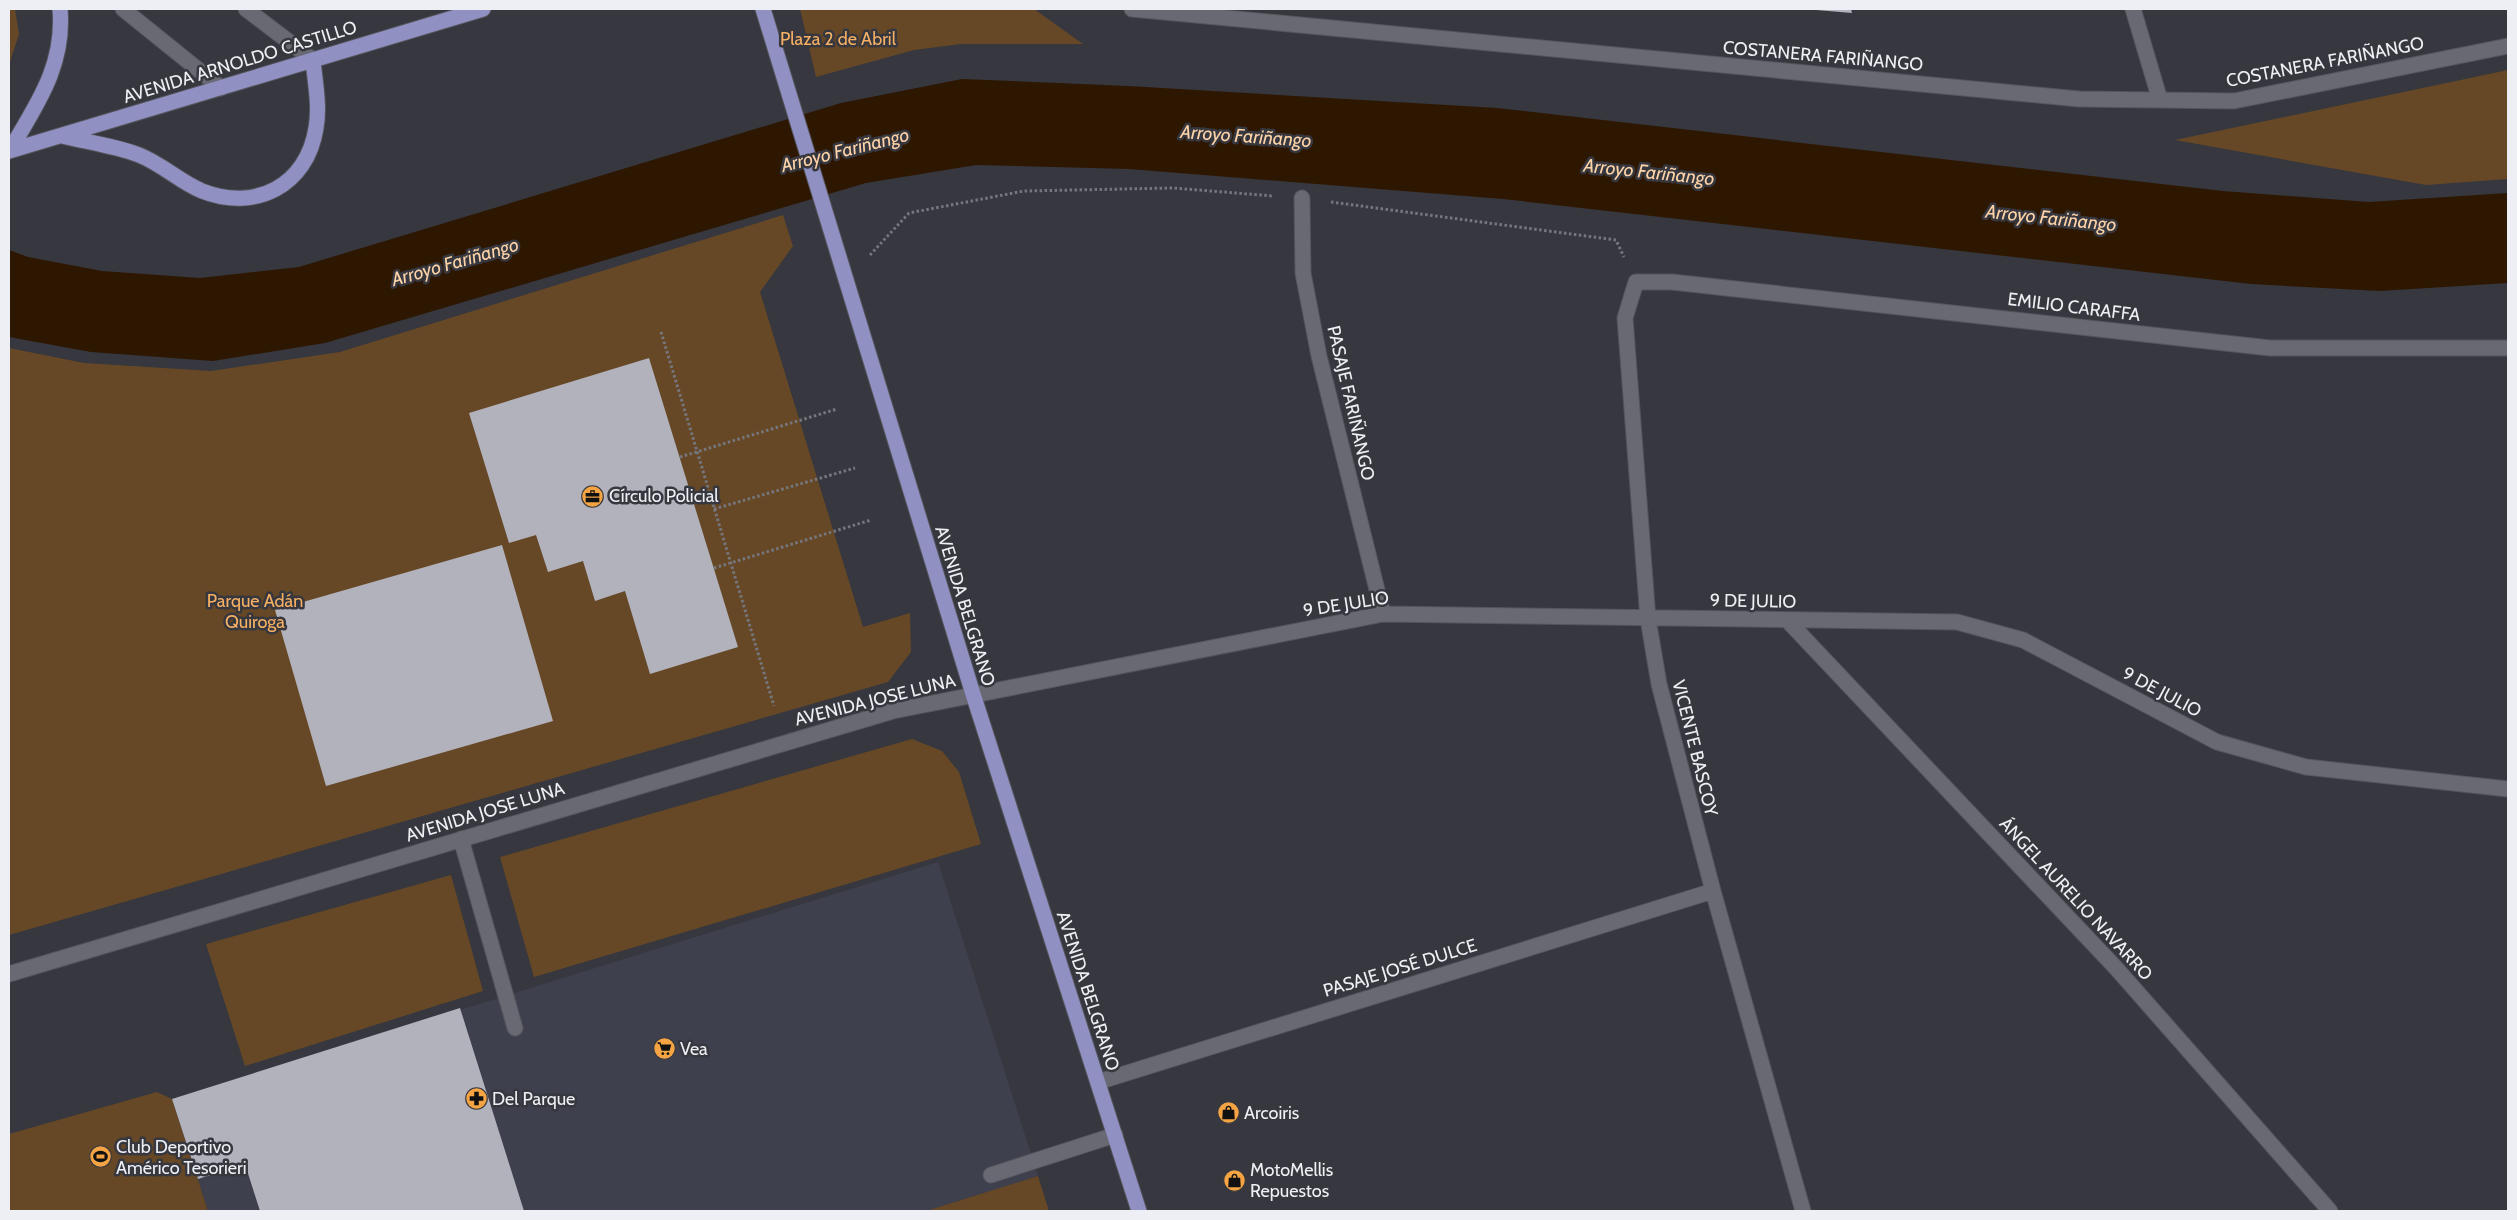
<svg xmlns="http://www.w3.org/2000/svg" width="2517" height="1220" font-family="Cabin,sans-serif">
  <rect width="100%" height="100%" fill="#36373f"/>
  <path fill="#3f404e" d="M938,862L1038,1176L926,1211H208L172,1099Z"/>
  <path fill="#664826" d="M9,9H15L19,34L9,65Z
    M800,9H1034L1083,44H961L914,50L816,77Z
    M2508,70V179L2426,185L2175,140Z
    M783,215L793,246L760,292L863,627L910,613L911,652L888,682L9,935V348L84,363L211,371L340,352Z
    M912,739L942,751L959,772L981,844L534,977L500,857Z
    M451,875L483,991L245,1066L206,944Z
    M157,1092L172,1099L208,1211H9V1134Z
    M1038,1176L1049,1211H926Z"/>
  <path fill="#2e1700" d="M962,79L1128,86L1497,108L2223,191L2369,202L2508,193V283L2380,291L2251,284L1503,199L1129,169L976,165L866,183L325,343L213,361L91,352L9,337V250L28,257L102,271L200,278L299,267L841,103Z"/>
  <path fill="#b1b2bc" d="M1816,9H1851L1852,13L1816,10Z
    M649,358L738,647L650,674L625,591L595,601L583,561L548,572L536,535L509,543L469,413Z
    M502,545L553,721L326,786L275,610Z
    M460,1008L524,1211H260L245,1164L198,1179L172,1099Z"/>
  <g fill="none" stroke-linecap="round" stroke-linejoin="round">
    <defs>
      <path id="minor" d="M123,9L221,88
        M246,9L313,60
        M1132,9L2079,99L2234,101L2508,46
        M2133,9L2160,100
        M1302,198L1303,273L1319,356L1383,614
        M1787,620L2116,968L2330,1211
        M461,839L515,1028
        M9,974L893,711L1383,614L1957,622L2023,640L2217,742L2306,767L2508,789
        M1098,1082L1713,891
        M991,1175L1115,1135
        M1803,1211L1713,891L1659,684L1648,619L1625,318L1636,282H1672L2270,348H2508"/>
      <path id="major" d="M763,9L973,694L1139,1211
        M62,136C87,142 115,146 139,155C162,164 180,182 202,191C255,212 307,186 316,128C320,106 315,82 313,60
        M10,150C37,104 65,65 60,9
        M9,151L483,9"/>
    </defs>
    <use href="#minor" stroke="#54545c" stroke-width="17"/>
    <use href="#major" stroke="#54545c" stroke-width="17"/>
    <path stroke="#76777e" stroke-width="3" stroke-dasharray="2.5 2.5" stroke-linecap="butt" d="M1331,202L1616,240L1624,257
      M870,255L909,213L1024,191L1173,188L1273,196
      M661,332L774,706
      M680,457L837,409
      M714,509L855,468
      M714,568L871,520"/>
    <use href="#minor" stroke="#686972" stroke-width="15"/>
    <use href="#major" stroke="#9090c2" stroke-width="15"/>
  </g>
  <defs>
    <symbol id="office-disc" viewBox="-11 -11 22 22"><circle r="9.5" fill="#f4a443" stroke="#36373f"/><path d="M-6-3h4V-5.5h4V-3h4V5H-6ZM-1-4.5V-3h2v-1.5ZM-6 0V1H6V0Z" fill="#111"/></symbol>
    <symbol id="supermarket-disc" viewBox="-11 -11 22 22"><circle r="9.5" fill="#f4a443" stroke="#36373f"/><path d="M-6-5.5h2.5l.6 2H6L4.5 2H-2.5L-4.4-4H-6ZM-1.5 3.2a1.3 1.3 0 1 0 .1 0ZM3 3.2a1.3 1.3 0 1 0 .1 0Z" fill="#111"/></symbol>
    <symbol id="pharmacy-disc" viewBox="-11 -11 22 22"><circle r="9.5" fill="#f4a443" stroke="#36373f"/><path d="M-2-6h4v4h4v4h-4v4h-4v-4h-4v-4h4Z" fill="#111"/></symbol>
    <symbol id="shop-disc" viewBox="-11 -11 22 22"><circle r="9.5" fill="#f4a443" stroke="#36373f"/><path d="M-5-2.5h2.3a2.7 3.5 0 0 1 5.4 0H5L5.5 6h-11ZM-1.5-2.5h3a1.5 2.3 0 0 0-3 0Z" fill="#111"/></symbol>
    <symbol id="stadium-disc" viewBox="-11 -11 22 22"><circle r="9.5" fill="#f4a443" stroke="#36373f"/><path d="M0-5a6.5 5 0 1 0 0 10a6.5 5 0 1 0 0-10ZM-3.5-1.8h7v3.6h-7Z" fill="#111"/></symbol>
  </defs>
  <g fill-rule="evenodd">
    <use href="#office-disc" x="580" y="484" width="25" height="25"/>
    <use href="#supermarket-disc" x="652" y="1036" width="25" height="25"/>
    <use href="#pharmacy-disc" x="464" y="1086" width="25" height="25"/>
    <use href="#shop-disc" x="1216" y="1100" width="25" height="25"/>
    <use href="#stadium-disc" x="88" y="1144" width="25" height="25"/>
    <use href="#shop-disc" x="1222" y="1168" width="25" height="25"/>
  </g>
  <g text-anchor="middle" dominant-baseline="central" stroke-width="5" stroke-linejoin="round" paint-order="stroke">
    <g font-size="18" fill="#f6b063" stroke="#36373f">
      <text x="838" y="39">Plaza 2 de Abril</text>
      <text x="255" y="601">Parque Adán<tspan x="255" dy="21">Quiroga</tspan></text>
    </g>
    <g font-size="18" fill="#eeeff4" stroke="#36373f">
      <text transform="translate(1823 56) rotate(5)">COSTANERA FARIÑANGO</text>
      <text transform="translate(240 62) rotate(-17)">AVENIDA ARNOLDO CASTILLO</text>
      <text transform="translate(2325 62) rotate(-11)">COSTANERA FARIÑANGO</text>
      <text transform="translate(2074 307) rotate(7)">EMILIO CARAFFA</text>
      <text transform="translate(1351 403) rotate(77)">PASAJE FARIÑANGO</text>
      <text transform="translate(1753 601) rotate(1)">9 DE JULIO</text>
      <text transform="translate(1346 604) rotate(-9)">9 DE JULIO</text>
      <text transform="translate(965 606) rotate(73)">AVENIDA BELGRANO</text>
      <text transform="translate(2162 692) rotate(28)">9 DE JULIO</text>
      <text transform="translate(875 700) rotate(-14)">AVENIDA JOSE LUNA</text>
      <text transform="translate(1695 748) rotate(76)">VICENTE BASCOY</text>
      <text transform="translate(485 812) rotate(-17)">AVENIDA JOSE LUNA</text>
      <text transform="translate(2076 899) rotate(47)">ÁNGEL AURELIO NAVARRO</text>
      <text transform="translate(1400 968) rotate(-17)">PASAJE JOSÉ DULCE</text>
      <text transform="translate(1088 991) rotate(72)">AVENIDA BELGRANO</text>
    </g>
    <g font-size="18" fill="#eeeff4" stroke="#36373f" text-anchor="start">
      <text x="609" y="496">Círculo Policial</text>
      <text x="680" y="1049">Vea</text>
      <text x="492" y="1099">Del Parque</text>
      <text x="1244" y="1113">Arcoiris</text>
      <text x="116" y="1147">Club Deportivo<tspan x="116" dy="21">Américo Tesorieri</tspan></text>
      <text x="1250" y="1170">MotoMellis<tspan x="1250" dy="21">Repuestos</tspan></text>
    </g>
    <g font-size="19" font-style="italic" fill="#fdd3a7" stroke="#36373f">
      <text transform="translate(1246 136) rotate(4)">Arroyo Fariñango</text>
      <text transform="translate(845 150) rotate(-14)">Arroyo Fariñango</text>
      <text transform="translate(1649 172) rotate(6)">Arroyo Fariñango</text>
      <text transform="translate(2051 218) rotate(6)">Arroyo Fariñango</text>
      <text transform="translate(455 262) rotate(-16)">Arroyo Fariñango</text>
    </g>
  </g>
  <rect width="2517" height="1220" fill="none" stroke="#eeeff4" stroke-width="20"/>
</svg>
